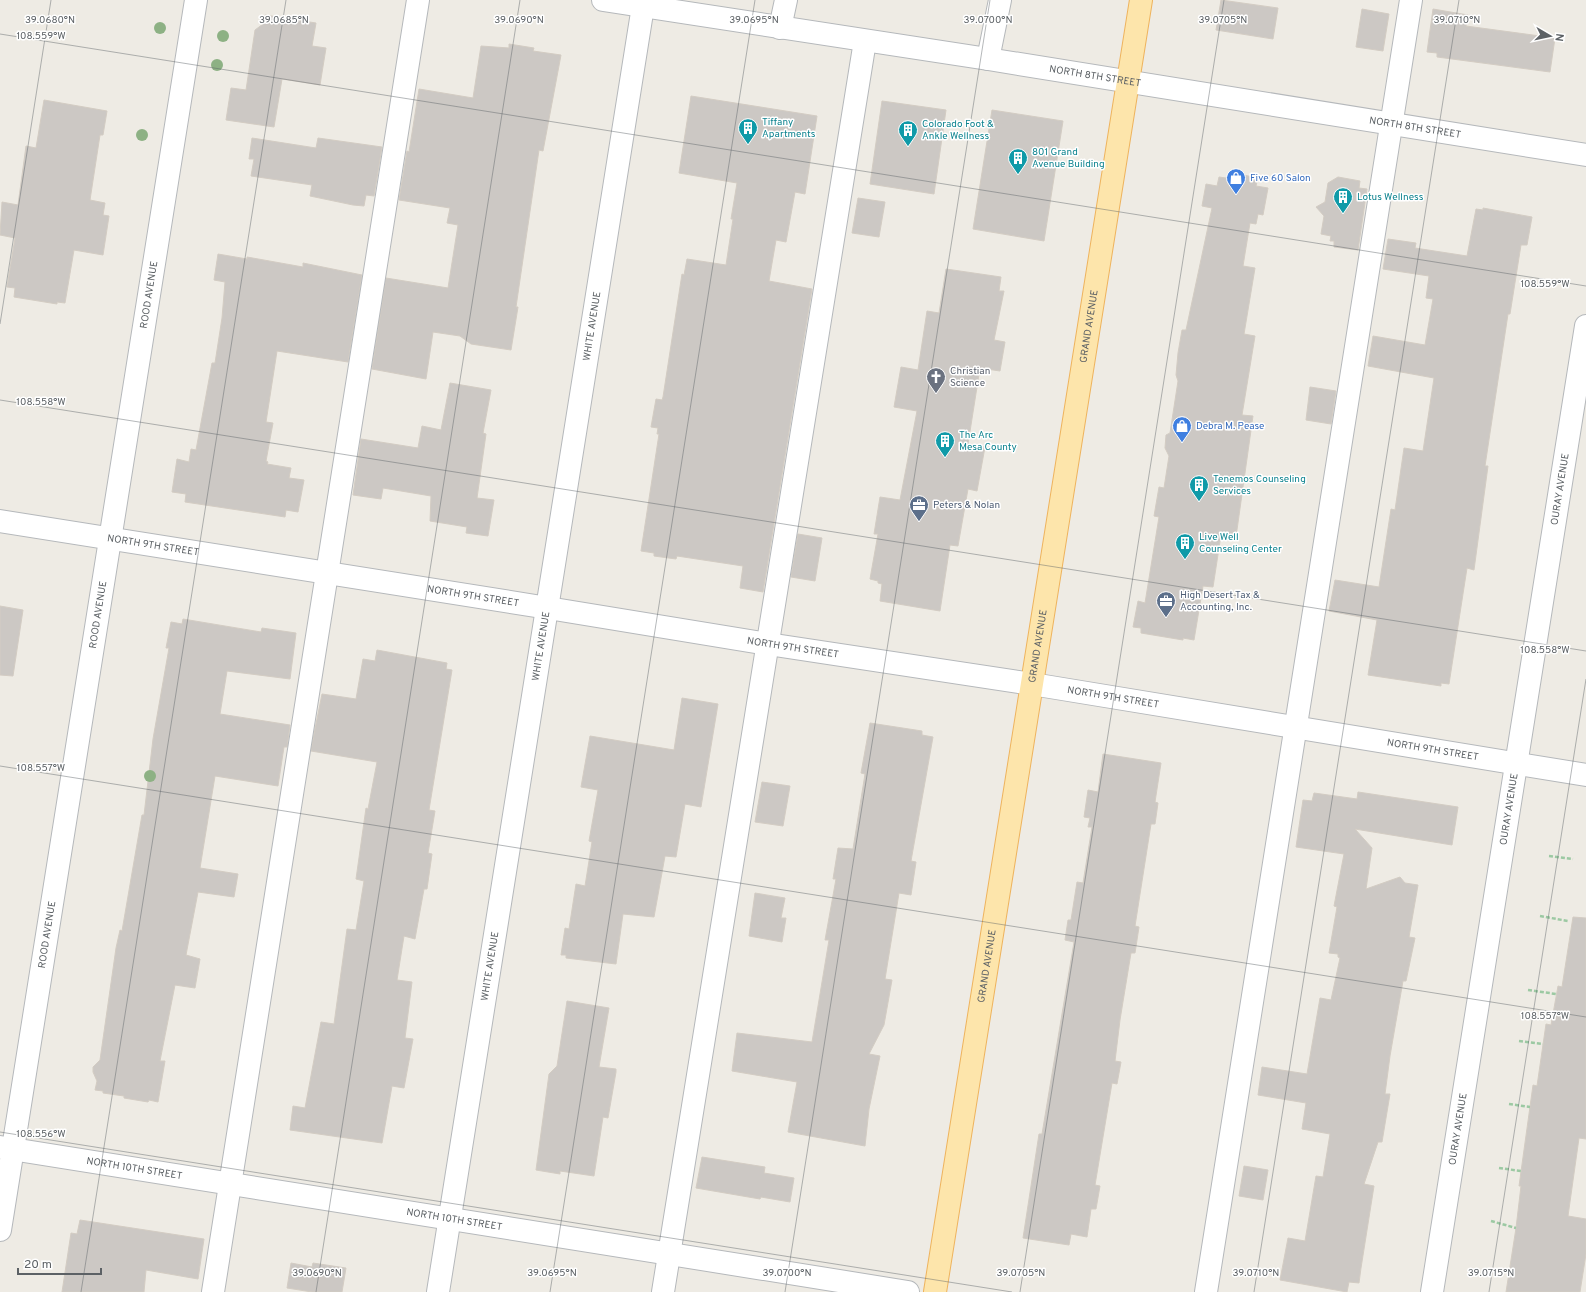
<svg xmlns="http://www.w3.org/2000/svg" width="1586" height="1292" font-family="Overpass,sans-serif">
  <rect width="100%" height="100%" fill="#eeebe4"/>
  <path fill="#ccc8c4" stroke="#d3ccc3" d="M1221,0L1278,8L1273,39L1216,30Z
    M1362,9L1389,14L1383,51L1356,47Z
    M1433,9L1468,15L1466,26L1555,38L1550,72L1437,57V53L1427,52Z
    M265,15L316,23L312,46L326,48L320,85L282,79L274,127L226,120L231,88L246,90L255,30L263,24Z
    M509,44L534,48L533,51L561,55L543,151L539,150L516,307H518L511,350L471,344L460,336L433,332L426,379L372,369L386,278L448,288L458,225L447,223L450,208L399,200L407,151L409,152L419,89L473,98L481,46L509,48Z
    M691,96L817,116L805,194L795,192L786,242L776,240L769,281L812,289L763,592L740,588L743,566L677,556L676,559L654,556V553L641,551L659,434H657L658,428L651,427L656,399L662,400L663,397L682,274L684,275L687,259L726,265L733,219H731L737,183L679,173Z
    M44,100L107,111L103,135H100L90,200L105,203L103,215L109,216L103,255L74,250L65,303L57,302V304L14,297L15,288L7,287L15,238L0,235L2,202L18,205L26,146L36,148Z
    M882,101L946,110L934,194L870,184Z
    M992,110L1063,121L1044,241L973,229Z
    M252,138L316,148L318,138L382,147L374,196L366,195L364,206L353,205L310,196L312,185L251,176L254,159H249Z
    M1234,173L1258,178L1256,186L1268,188L1263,215L1258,214L1256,224L1250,223L1243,266L1255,268L1244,334L1255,336L1242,415L1253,416L1236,537L1221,535L1213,587L1203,586L1194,640L1183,638V640L1141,633V628L1133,627L1138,601L1145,603L1159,517L1154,516L1159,487L1164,488L1169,456L1165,448L1166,435L1170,433L1178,381L1176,375L1178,353L1182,330H1186L1212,208L1202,206L1206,184L1217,186L1219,177L1233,179Z
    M1338,177L1360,181L1359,188L1367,189L1358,250L1334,247V241H1330L1331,236L1321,234L1324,216L1316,207L1325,202L1328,183Z
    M858,198L885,202L879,237L852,233Z
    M1483,208L1532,217L1527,245H1521L1510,314H1508L1485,466H1488L1474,570L1467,568L1449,684L1441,683V686L1368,675L1377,620L1329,611L1335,580L1379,587L1391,509L1395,510L1404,448L1423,451L1434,378L1368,366L1373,336L1425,345L1433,299L1426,298L1429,276L1383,269L1388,239L1416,243L1415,248L1467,256L1476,209L1483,210Z
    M218,254L247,259V257L303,267V263L362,275L348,362L277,351L266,422L273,423L266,461L268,462L267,464L291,468L289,478L304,480L298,512L286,510L285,517L185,502L186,494L172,492L177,459L189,462L191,449L196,450L212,363H215L222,318L225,282L214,280Z
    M946,269L1001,277L999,291H1004L994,340L1005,342L1000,371L980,368L968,444L985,447L977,491L968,489L958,546L950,545L940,611L880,601L882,584L878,583V581L870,579L878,534H874L880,497L900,500L917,411L894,407L901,367L918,370L927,311L939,313Z
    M450,383L491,390L483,433L486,434L477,498L494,500L488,536L466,533L467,527L430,521L431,496L383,488L381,499L353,495L361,439L418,448L422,426L441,430Z
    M1310,387L1336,391L1331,424L1306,420Z
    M798,534L822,538L815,581L791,577Z
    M0,606L23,610L13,676L0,675Z
    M183,619L261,632L262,628L296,633L290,679L227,671L220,714L290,725L287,747H284L278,786L215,776L200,868L238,874L234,897L198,892L186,955L200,959L195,988L175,985L160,1061H165L158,1102L149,1100L148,1102L124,1098V1096L103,1093V1091L95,1090L97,1081L93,1072V1067L100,1060L116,948L120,930L122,931L142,815H144L153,739L169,648H166L171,622L182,624Z
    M377,650L447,663L446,669L452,670L429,810L435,811L428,853L432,854L427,889H424L415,939L404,936L397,980L412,982L405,1038L413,1039L404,1088L392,1086L382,1143L290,1130L293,1106L305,1108L321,1022L334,1024L347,929L356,930L364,881L356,879L366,808L368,809L377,762L311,751L315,729L322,694L356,699L363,659L375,661Z
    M682,698L718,704L701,807L685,804L676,857L665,856L654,917L623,914L616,964L566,958V955H561L565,928L569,929L576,884L585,886L592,842L589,841L598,790L581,787L590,736L674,750Z
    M870,723L922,731V735L933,737L911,861L916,862L911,895L899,893L885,979L892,980L884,1025L869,1054L880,1056L869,1109L865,1146L788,1132L797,1082L732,1071L737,1033L812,1042L829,940H825L836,879H833L838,848L853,849L865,774L861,773Z
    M1103,754L1161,763L1155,802L1158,803L1155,824H1151L1135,926L1139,927L1135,953H1131L1120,1020L1115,1061L1121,1062L1117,1084L1112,1083L1095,1185L1100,1186L1096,1209H1091L1087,1237L1071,1234L1069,1245L1023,1238L1039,1134H1042L1074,942L1065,940L1068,920H1071L1077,882L1083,883L1092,827H1088L1090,818L1084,817L1088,790L1098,792Z
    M762,782L790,786L783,826L755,822Z
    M1358,792L1458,807L1452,845L1355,829L1372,848L1366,889L1400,877L1405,883L1418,885L1409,937L1415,938L1406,981H1403L1390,1056L1385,1094H1390L1382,1142H1378L1364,1184L1374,1186L1361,1268L1359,1283L1349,1282L1347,1292L1280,1280L1288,1238L1305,1241L1316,1176L1323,1177L1330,1134L1302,1129L1306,1103L1258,1095L1262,1067L1307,1074L1320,998L1331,1000L1340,958L1338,957V954L1329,953L1337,907L1334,906L1344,854L1296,847L1303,800L1312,801L1314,793L1357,799Z
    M755,893L785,898L781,918H786L782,942L749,936Z
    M1573,917L1586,918V1139L1579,1138L1568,1216L1586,1219V1254L1580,1292H1506L1516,1228L1521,1186H1519L1533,1085L1537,1086L1546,1024L1551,1025L1558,986L1562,987Z
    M567,1001L609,1008L599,1067L616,1069V1072L608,1118L603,1117L594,1176L560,1171V1174L536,1170L549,1074L557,1066Z
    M702,1157L765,1167L764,1173L794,1178L790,1202L761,1197L760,1199L696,1188Z
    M1244,1166L1268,1170L1263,1200L1239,1196Z
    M80,1220L204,1239L198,1279L146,1270L144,1292H62L71,1233L77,1234Z
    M291,1263L312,1267L313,1263L346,1268L342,1292H312L287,1288Z"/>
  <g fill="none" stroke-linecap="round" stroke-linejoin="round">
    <defs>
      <g id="minor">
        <path id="s1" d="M603,0L988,59L1586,155"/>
        <path d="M780,28L786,0"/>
        <path d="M988,59L1000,0"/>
        <path id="s2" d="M0,521L548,608L768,644L1032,684L1586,775"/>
        <path id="s3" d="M0,1147L908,1292"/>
        <path id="s4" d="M0,1230L196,0"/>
        <path d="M213,1292L418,0"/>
        <path id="s5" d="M438,1292L644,0"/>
        <path d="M663,1292L865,41"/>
        <path d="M1206,1292L1411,0"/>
        <path id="s6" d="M1432,1292L1586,326"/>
      </g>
      <g id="major">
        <path id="s7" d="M935,1292L1141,0"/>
      </g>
    </defs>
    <use href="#minor" stroke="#b5b8bb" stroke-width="24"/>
    <use href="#major" stroke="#eeb35d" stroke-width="24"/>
    <path stroke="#9cc9a3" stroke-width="2.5" stroke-dasharray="4 2" stroke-linecap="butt" d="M1549,856L1573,859
      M1540,916L1568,921
      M1528,990L1556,994
      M1519,1041L1543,1044
      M1509,1104L1530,1107
      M1499,1168L1521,1171
      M1491,1221L1516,1228"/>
    <use href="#minor" stroke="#fff" stroke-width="22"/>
    <use href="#major" stroke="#fde5ab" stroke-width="22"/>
  </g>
  <g fill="#8db184">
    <circle cx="160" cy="28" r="6"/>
    <circle cx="223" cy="36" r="6"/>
    <circle cx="217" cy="65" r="6"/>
    <circle cx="142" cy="135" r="6"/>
    <circle cx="150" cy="776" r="6"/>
  </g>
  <path fill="none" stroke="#5c6165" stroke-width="1" stroke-opacity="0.45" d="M0,34L1586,286M0,324L51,0M0,400L1586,651M0,766L1586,1017M0,1132L1012,1292M81,1292L286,0M316,1292L520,0M550,1292L755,0M785,1292L990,0M1020,1292L1224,0M1254,1292L1459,0M1489,1292L1586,679"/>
  <defs>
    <symbol id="building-pin" viewBox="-11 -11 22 30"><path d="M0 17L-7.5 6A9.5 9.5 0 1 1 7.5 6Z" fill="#0f9aa8" stroke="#fff"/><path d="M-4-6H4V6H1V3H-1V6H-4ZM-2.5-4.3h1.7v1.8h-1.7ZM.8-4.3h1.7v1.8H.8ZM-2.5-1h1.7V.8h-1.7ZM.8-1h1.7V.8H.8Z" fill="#fff"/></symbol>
    <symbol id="shop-pin" viewBox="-11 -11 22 30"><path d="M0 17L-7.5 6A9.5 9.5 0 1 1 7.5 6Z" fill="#3f7fe0" stroke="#fff"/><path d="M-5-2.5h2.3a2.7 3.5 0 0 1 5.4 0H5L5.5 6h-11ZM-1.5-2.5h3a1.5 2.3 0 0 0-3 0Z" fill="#fff"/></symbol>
    <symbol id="church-pin" viewBox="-11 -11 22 30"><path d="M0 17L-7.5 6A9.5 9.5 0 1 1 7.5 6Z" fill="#6b7280" stroke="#fff"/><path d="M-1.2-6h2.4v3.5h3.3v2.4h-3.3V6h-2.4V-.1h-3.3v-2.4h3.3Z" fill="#fff"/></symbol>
    <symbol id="office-pin" viewBox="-11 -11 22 30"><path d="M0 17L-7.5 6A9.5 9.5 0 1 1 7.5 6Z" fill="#5c6f8a" stroke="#fff"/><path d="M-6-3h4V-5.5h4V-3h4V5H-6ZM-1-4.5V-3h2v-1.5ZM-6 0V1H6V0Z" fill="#fff"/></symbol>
  </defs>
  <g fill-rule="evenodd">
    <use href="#building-pin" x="737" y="117" width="22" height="30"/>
    <use href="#building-pin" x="897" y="119" width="22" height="30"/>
    <use href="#building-pin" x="1007" y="147" width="22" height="30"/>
    <use href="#shop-pin" x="1225" y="167" width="22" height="30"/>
    <use href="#building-pin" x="1332" y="186" width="22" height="30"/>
    <use href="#church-pin" x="925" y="366" width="22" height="30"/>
    <use href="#shop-pin" x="1171" y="415" width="22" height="30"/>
    <use href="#building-pin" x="934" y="430" width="22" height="30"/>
    <use href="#building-pin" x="1188" y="474" width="22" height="30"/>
    <use href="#office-pin" x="908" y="494" width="22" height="30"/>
    <use href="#building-pin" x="1174" y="532" width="22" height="30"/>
    <use href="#office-pin" x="1155" y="590" width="22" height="30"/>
  </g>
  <g text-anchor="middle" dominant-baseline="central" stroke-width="3" stroke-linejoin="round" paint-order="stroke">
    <g font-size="10" fill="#5c6165" stroke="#fff">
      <text stroke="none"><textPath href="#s1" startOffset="498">NORTH 8TH STREET</textPath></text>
      <text stroke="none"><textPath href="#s1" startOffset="822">NORTH 8TH STREET</textPath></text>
      <text stroke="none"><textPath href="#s4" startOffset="947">ROOD AVENUE</textPath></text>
      <text stroke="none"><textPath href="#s5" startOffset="978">WHITE AVENUE</textPath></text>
      <text stroke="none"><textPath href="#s7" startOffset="978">GRAND AVENUE</textPath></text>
      <text stroke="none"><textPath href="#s6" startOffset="813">OURAY AVENUE</textPath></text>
      <text stroke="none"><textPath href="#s2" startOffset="155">NORTH 9TH STREET</textPath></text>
      <text stroke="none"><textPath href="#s2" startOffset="479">NORTH 9TH STREET</textPath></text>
      <text stroke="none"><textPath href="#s4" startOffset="623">ROOD AVENUE</textPath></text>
      <text stroke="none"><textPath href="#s5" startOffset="654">WHITE AVENUE</textPath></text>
      <text stroke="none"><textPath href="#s7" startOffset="654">GRAND AVENUE</textPath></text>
      <text stroke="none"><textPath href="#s2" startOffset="803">NORTH 9TH STREET</textPath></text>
      <text stroke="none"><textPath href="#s2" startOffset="1127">NORTH 9TH STREET</textPath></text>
      <text stroke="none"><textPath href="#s2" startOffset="1451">NORTH 9TH STREET</textPath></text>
      <text stroke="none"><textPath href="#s6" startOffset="489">OURAY AVENUE</textPath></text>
      <text stroke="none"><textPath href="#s4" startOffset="299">ROOD AVENUE</textPath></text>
      <text stroke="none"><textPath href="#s5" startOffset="330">WHITE AVENUE</textPath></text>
      <text stroke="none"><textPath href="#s7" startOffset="330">GRAND AVENUE</textPath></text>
      <text stroke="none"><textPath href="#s6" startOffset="165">OURAY AVENUE</textPath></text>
      <text stroke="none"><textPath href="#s3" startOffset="136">NORTH 10TH STREET</textPath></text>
      <text stroke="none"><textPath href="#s3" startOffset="460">NORTH 10TH STREET</textPath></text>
    </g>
    <g font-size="10" fill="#0d838f" stroke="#fff" text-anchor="start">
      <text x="762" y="122">Tiffany<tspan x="762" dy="12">Apartments</tspan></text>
      <text x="922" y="124">Colorado Foot &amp;<tspan x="922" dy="12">Ankle Wellness</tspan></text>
      <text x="1032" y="152">801 Grand<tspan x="1032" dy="12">Avenue Building</tspan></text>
      <text x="1357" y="197">Lotus Wellness</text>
      <text x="959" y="435">The Arc<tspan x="959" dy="12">Mesa County</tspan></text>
      <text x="1213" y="479">Tenemos Counseling<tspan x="1213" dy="12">Services</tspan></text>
      <text x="1199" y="537">Live Well<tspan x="1199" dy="12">Counseling Center</tspan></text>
    </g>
    <g font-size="10" fill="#366cbe" stroke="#fff" text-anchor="start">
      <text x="1250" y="178">Five 60 Salon</text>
      <text x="1196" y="426">Debra M. Pease</text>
    </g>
    <g font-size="10" fill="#5b616d" stroke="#fff" text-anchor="start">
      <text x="950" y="371">Christian<tspan x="950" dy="12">Science</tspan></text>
    </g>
    <g font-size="10" fill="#4e5e75" stroke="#fff" text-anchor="start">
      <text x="933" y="505">Peters &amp; Nolan</text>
      <text x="1180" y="595">High Desert Tax &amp;<tspan x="1180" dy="12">Accounting, Inc.</tspan></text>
    </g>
  </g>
  <g font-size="10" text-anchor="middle" fill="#5c6165" stroke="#fff" stroke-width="3" stroke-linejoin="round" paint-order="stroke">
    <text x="50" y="23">39.0680°N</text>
    <text x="284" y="23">39.0685°N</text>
    <text x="519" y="23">39.0690°N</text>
    <text x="754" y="23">39.0695°N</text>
    <text x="988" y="23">39.0700°N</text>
    <text x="1223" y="23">39.0705°N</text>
    <text x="1457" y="23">39.0710°N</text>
    <text x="41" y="39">108.559°W</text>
    <text x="1545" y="287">108.559°W</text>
    <text x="41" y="405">108.558°W</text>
    <text x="1545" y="653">108.558°W</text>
    <text x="41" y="771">108.557°W</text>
    <text x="1545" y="1019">108.557°W</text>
    <text x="41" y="1137">108.556°W</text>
    <text x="317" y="1276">39.0690°N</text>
    <text x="552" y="1276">39.0695°N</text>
    <text x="787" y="1276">39.0700°N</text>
    <text x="1021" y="1276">39.0705°N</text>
    <text x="1256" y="1276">39.0710°N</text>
    <text x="1491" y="1276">39.0715°N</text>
  </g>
  <g transform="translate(1550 36) rotate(99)" stroke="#ffffff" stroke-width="3" paint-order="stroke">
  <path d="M0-3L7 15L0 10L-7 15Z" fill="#5c6165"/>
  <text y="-6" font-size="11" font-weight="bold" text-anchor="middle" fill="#5c6165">N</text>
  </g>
  <path d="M18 1268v6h83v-6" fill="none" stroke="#5c6165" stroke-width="2"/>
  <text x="24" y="1268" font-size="12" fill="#5c6165" stroke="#ffffff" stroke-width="3" paint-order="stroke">20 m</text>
</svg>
